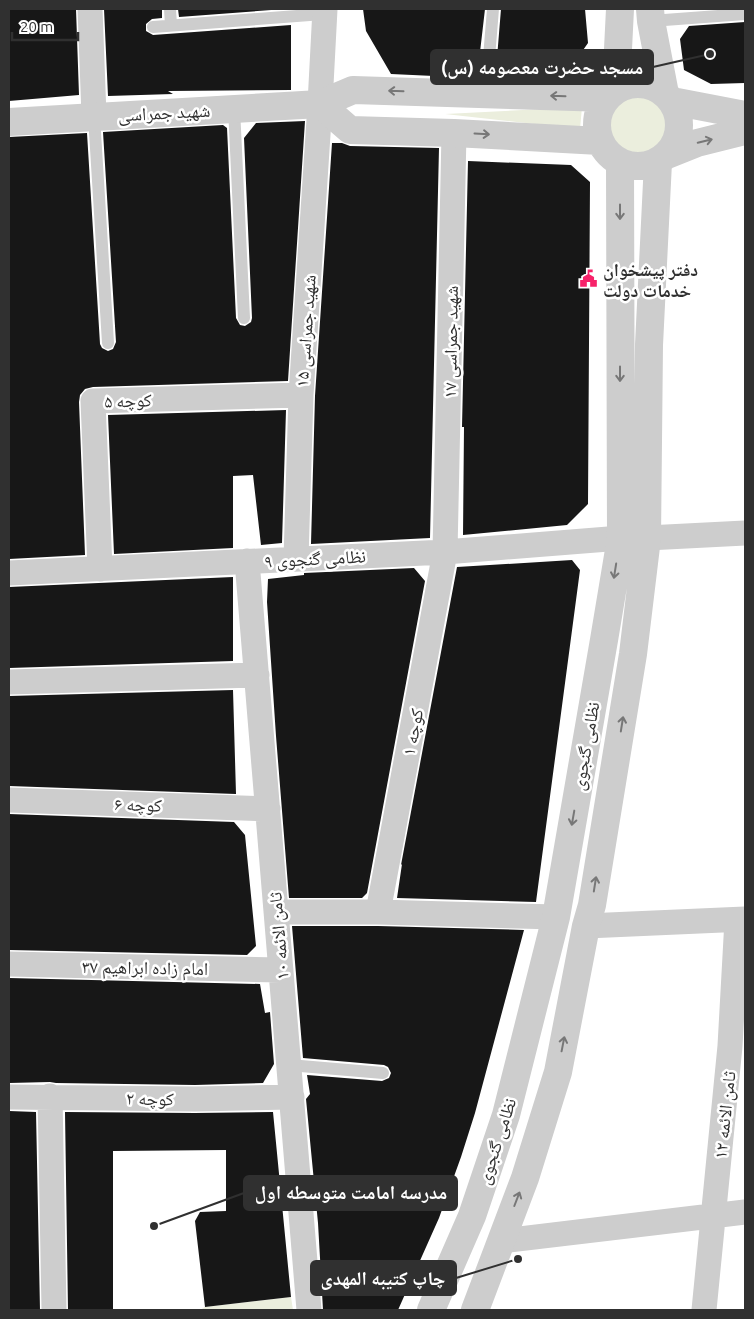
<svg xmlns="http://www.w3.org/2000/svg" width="754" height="1319" font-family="Ubuntu,'Noto Naskh Arabic',sans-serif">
  <rect width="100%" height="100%" fill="#fff"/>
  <path fill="#ebeedd" d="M605 125a33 33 0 1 1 66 0a33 33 0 1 1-66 0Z
    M582,107L580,129L445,114Z
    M291,1297L293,1310H200L205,1307Z"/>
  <path fill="#171717" d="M9,9H76L79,95L9,101Z
    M104,9H162V18L152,19L146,24V31L153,35L291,25V90L168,91L173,94L108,96Z
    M178,9H285L179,17Z
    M363,9H485L477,78L391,74L366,31Z
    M501,9H585L588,43L567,73L539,76L515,72L497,58Z
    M745,22V83L711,84L684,70L680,39L689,26Z
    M305,121L288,381L93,387L85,389L80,395L79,402L85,555L9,559V137L87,133L100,344L102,348L108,351L113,349L116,342L103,132L223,125L227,128L236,318L240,325L245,326L251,322L252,318L244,138L256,123Z
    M332,143H342L350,146L439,148L430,538L311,544L315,396Z
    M468,161L571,165L590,182L588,504L567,525L463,535L464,427H462Z
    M286,410L282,543L261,545L253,475L233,476V548L114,554L108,415Z
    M572,560L580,570L536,902L397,898L402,864L401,865L457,567Z
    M414,568L425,581L367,893L362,898H289L276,736L267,602L268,579L304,575V573Z
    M233,577V661L9,668V587Z
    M233,690L236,794L9,786V696Z
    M9,814L234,822L245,835L256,946L247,955L9,950Z
    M292,926H378L524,930L475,1113L461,1157L439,1218L398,1310H323L318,1223L306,1099L310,1094L307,1075L382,1081L389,1078L391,1073L388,1067L384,1065L303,1058Z
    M9,978L260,984L265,1013L270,1012L274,1064L263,1083L195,1085L56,1083L50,1082L9,1083Z
    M9,1111L36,1112L40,1310H9Z
    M65,1112L195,1113L273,1112L291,1297L205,1307L195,1221L200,1212L226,1211V1150L113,1151V1310H68Z"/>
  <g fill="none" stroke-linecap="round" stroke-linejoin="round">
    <path stroke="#cdcdcd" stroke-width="12" d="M170,9L171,25
      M651,21L745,14
      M153,27L323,14
      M486,94L493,9
      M234,108L244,318
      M94,116L108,343
      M289,1065L383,1073"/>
    <path stroke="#cdcdcd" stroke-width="25" d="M90,9L94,116
      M647,538L745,533
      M296,559L301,395L320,104L325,9
      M247,561L309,1310
      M100,569L93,401L301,395
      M9,573L445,552L621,538
      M9,682L257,675
      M9,800L268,809
      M276,912H378L556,917
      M378,912L445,552L454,133
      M586,926L745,919
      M9,964L281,970
      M50,1096L54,1310
      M9,1097L195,1099L292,1097
      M502,1241L745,1212
      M704,1310L730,1046L737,920"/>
    <path stroke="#cdcdcd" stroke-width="28" d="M650,9L651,21L665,94
      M597 125a41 41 0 1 1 82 0a41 41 0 1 1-82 0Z
      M616,89L620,9
      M672,101L745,115
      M320,104L350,130L454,133L600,141
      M9,122L320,104L353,90L607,98
      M667,155L697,143L745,131
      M431,1310L472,1216L506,1115L556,917L604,640L621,538L620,163
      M475,1310L525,1178L558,1072L586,926L592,905L633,654L647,538L649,345L658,162"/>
  </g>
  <defs><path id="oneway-shaft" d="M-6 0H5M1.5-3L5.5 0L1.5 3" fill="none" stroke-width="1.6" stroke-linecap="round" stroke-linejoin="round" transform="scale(1.25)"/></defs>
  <g stroke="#777">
    <use href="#oneway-shaft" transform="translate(396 91) rotate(-178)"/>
    <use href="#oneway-shaft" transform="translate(558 96) rotate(-178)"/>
    <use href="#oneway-shaft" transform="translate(482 134) rotate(3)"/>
    <use href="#oneway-shaft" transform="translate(705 141) rotate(-14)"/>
    <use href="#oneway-shaft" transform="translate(620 212) rotate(90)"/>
    <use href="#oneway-shaft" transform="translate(620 374) rotate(90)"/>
    <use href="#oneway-shaft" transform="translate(615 571) rotate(99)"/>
    <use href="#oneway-shaft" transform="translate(622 724) rotate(-81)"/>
    <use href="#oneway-shaft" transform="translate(573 818) rotate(100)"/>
    <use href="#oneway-shaft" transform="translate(595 884) rotate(-81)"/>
    <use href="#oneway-shaft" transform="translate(563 1044) rotate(-79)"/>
    <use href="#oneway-shaft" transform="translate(517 1199) rotate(-69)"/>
  </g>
  <defs>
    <symbol id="civic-bare" viewBox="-9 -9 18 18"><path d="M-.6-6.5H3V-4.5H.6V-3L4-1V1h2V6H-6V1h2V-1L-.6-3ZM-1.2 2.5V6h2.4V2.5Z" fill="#f7226a" stroke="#fff" stroke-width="2.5" paint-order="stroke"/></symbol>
  </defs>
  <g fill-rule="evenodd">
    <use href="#civic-bare" x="576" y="266" width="25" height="25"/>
  </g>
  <g text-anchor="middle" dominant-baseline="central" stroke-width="5" stroke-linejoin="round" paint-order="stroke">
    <g font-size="18" fill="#303030" stroke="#fff">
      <text transform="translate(164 112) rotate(-3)">شهید جمراسی</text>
      <text transform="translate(305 331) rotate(-86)">شهید جمراسی ۱۵</text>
      <text transform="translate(450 342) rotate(-89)">شهید جمراسی ۱۷</text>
      <text transform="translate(128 400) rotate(-2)">کوچه ۵</text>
      <text transform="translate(315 558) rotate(-3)">نظامی گنجوی ۹</text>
      <text transform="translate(412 732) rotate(-79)">کوچه ۱</text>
      <text transform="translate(585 746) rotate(-80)">نظامی گنجوی</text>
      <text transform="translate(138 804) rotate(2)">کوچه ۶</text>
      <text transform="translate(278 936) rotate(-95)">ثامن الائمه ۱۰</text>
      <text transform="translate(145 967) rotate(1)">امام زاده ابراهیم ۳۷</text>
      <text transform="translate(150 1098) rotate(1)">کوچه ۲</text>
      <text transform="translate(724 1115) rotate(-84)">ثامن الائمه ۱۲</text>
      <text transform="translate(496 1141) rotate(-72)">نظامی گنجوی</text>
    </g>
    <g font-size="18" font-weight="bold" fill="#303030" stroke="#fff" text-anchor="start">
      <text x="603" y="269">دفتر پیشخوان<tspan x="603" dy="21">خدمات دولت</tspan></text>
    </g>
  </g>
  <path fill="none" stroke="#303030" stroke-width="2" d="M710 54L653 67M154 1226L244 1193M518 1259L456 1278"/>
  <g fill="#303030" stroke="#fff" stroke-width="2">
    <circle cx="710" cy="54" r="5"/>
    <circle cx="154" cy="1226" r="5"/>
    <circle cx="518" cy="1259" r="5"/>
  </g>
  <g fill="#303030" stroke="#303030" stroke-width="2">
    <rect x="431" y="50" width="222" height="34" rx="5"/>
    <rect x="244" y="1176" width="213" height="34" rx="5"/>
    <rect x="311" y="1261" width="145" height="34" rx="5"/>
  </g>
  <g font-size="19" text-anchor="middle" font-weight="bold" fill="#fff">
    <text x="542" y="74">مسجد حضرت معصومه (س)</text>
    <text x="351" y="1199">مدرسه امامت متوسطه اول</text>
    <text x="383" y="1285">چاپ‌ کتیبه المهدی</text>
  </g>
  <rect width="754" height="1319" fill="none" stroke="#303030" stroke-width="20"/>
  <path d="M12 32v8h66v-8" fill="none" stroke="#303030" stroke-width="2.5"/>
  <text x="20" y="32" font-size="15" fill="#303030" stroke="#ffffff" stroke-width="4" paint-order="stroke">20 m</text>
</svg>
